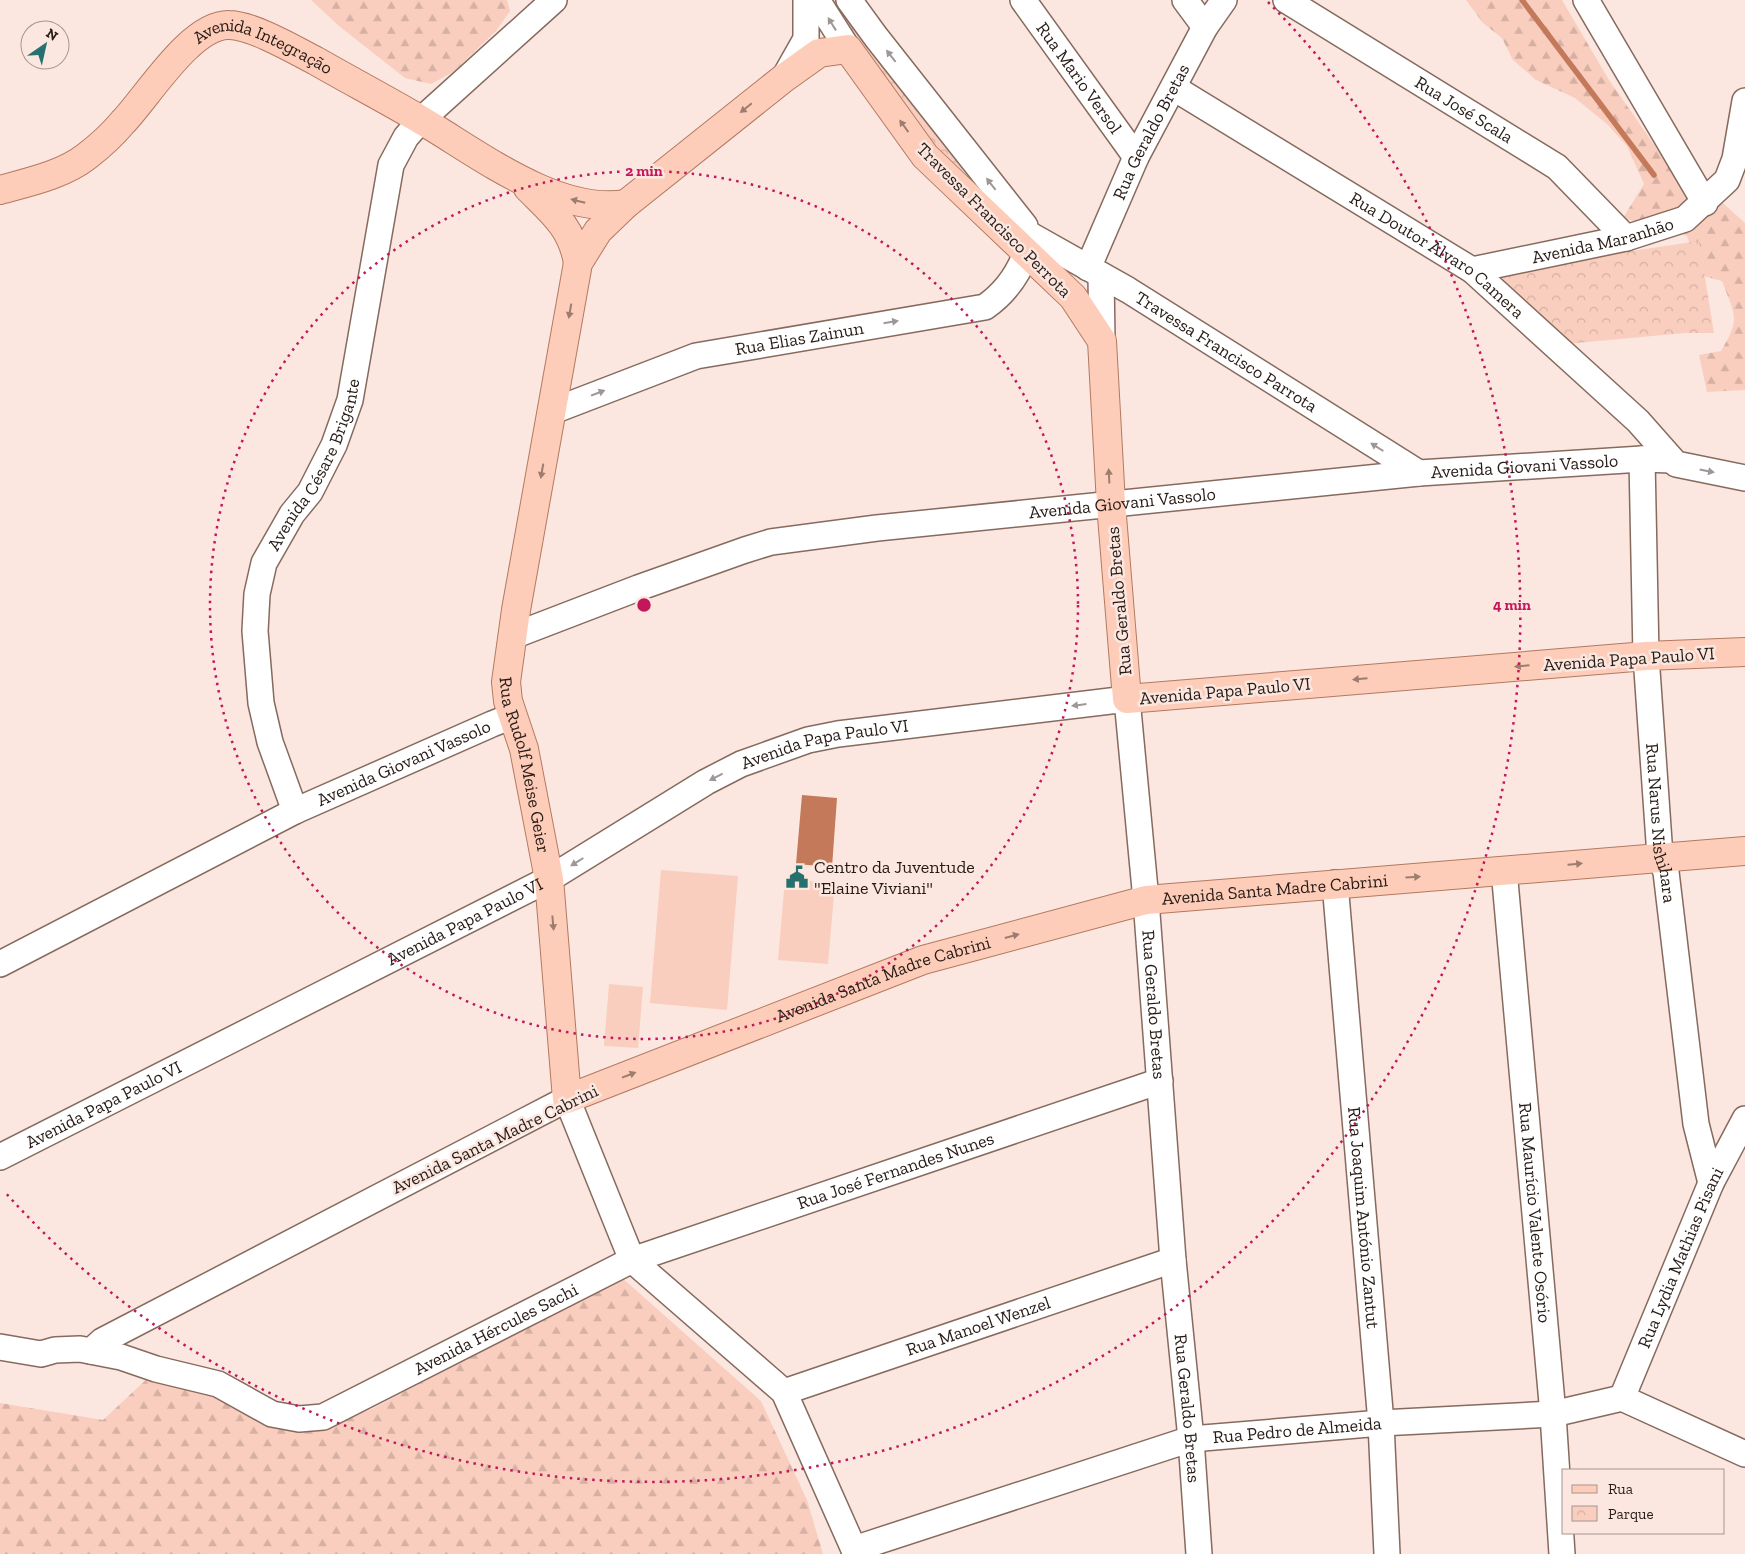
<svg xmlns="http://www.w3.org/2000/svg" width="1745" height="1554" font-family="'Zilla Slab',serif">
  <defs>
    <pattern id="forest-firs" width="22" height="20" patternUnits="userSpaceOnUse" patternTransform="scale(1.25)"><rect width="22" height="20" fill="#f9cebe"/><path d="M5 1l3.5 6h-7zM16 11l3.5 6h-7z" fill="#d5b0a3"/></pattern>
    <pattern id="park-crowns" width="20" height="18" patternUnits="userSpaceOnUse" patternTransform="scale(1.25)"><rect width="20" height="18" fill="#f9cebe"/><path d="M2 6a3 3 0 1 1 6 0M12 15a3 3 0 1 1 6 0" fill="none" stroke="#d5b0a3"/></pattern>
  </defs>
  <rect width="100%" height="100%" fill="#fbe7df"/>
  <path fill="url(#forest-firs)" d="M311,0H507L510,11L496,31L453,72L431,84L405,78L339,26Z
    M1466,0H1562L1609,80L1694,202L1716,197L1745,223V390L1707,392L1699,355L1721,351C1741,318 1735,316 1722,281L1700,275L1687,236L1623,218L1644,184L1627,146L1607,124L1575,98L1536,80L1513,60L1502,38L1483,23Z
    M620,1276L761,1401L807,1500L823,1554H0V1403L103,1420L150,1376L217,1393L262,1424L312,1428L372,1409Z"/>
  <path fill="url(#park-crowns)" d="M827,0H842L964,167L961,172L938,161Z
    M1699,241L1714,333H1685L1566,344L1503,286V275L1516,268Z"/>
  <path fill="#f9cebe" d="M661,870L738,876L727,1010L650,1003Z
    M785,879L835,883L828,964L778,960Z
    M609,984L643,987L638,1048L604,1046Z"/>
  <path fill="#c4795b" d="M802,795L837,798L832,867L796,864Z"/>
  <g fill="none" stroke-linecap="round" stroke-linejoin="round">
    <path stroke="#c4795b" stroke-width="5.5" d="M1522,0L1654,175"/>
    <defs>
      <g id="minor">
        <path d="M817,0L848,49"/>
        <path d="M849,0L876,37L1025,226"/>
        <path id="s1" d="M1023,0L1136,157"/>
        <path d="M1185,0L1205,27"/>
        <path id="s2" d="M1286,0L1557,167L1626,238"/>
        <path d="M1586,0L1705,203"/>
        <path d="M784,78L806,39V0"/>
        <path id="s3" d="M1174,88L1472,270L1638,421L1676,464L1745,478"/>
        <path id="s4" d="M993,214L1128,290L1419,473"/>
        <path id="s5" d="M1088,268L1136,157L1205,27L1224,0"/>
        <path id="s6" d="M1472,270L1626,238L1685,219L1727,180L1735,159L1745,101"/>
        <path d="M1101,275L1102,341"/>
        <path id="s7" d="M553,411L696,356L985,307C1005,293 1018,275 1026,253"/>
        <path id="s8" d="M1642,459L1646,656L1660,856L1666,872L1696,1124L1711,1183"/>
        <path id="s9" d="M513,636L638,588L745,550L771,542L877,528L1419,473L1642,459L1672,460"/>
        <path id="s10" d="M295,811L270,742L261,703L255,631L257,594L264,563L292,514L310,492L334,445L350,400L391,165L406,137L421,120L554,0"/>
        <path id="s11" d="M1504,870L1553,1414L1562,1554"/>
        <path id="s12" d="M1335,883L1381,1423L1387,1554"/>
        <path id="s13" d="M0,964L295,811L492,724L512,716"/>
        <path id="s14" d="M0,1157L549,879L706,782L741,764L808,740L838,734L1127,699L1146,900L1173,1260L1191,1439L1199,1554"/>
        <path id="s15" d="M0,1347L41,1354L55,1350L80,1349L121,1357L156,1369L218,1384L272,1414L299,1419L323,1417L632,1260L1160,1081"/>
        <path d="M91,1351L102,1341L567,1099L632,1260L784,1392L856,1554"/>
        <path id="s16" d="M784,1392L1173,1260"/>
        <path id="s17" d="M1622,1398L1711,1183L1745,1119"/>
        <path id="s18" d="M854,1549L1191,1439L1381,1423L1553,1414L1622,1398L1745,1454"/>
      </g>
      <g id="major">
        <path d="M528,188C552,212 572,227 578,263"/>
        <path id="s19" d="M0,190C29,182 63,175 87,156C100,146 113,134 123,122C148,96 191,24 229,25C252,25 295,50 316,61C351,81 387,100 421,120C479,154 556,215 626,204"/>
        <path id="s20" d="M1745,652L1646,656L1127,699L1111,504L1102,341L1073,297L925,156L848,49L819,53L784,78L626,204L598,231L578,263L516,610L506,682L508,701L524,749L549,879L567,1099L923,960L1146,900L1745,851"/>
      </g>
    </defs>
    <use href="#minor" stroke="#866a5e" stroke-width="28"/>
    <use href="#major" stroke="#b27961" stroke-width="30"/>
    <use href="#minor" stroke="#fff" stroke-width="25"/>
    <use href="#major" stroke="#fecdb9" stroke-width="28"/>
  </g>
  <defs><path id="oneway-solid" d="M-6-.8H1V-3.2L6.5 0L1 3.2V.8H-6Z" transform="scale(1.25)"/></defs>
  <g fill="#9d9896">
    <use href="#oneway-solid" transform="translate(832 24) rotate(-122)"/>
    <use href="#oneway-solid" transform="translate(891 56) rotate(-128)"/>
    <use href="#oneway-solid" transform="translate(991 184) rotate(-128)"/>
    <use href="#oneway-solid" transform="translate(891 322) rotate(-9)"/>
    <use href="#oneway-solid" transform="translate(598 393) rotate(-21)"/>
    <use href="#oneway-solid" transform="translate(1377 447) rotate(-148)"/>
    <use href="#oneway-solid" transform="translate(1707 471) rotate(11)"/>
    <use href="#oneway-solid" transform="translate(1079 705) rotate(173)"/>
    <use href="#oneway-solid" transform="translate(716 777) rotate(153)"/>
    <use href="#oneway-solid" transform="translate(577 862) rotate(148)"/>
  </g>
  <g fill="#9d7d70">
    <use href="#oneway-solid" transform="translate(746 108) rotate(141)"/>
    <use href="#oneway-solid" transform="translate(904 126) rotate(-126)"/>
    <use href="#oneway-solid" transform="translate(578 201) rotate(-166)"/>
    <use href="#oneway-solid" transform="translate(570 311) rotate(100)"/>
    <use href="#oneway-solid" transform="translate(542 471) rotate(100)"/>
    <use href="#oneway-solid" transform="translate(1109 476) rotate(-93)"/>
    <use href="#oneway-solid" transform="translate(1522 666) rotate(175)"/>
    <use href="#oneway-solid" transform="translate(1360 679) rotate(175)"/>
    <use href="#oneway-solid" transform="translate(1575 864) rotate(-5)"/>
    <use href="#oneway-solid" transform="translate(1413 877) rotate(-4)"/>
    <use href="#oneway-solid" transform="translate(553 923) rotate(85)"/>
    <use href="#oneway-solid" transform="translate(1012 936) rotate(-15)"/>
    <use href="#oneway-solid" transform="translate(629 1075) rotate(-21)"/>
  </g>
  <g fill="none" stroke="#c2185b" stroke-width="2.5" stroke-dasharray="2.5 5">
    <circle cx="644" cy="605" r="434"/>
    <path d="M1268 2A868 868 0 1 1 4 1191"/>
  </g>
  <defs>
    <symbol id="civic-bare" viewBox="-9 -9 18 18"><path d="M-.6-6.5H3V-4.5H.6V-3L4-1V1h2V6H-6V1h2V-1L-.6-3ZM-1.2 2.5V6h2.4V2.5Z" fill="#26716f" stroke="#fbe7df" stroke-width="2.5" paint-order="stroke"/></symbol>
  </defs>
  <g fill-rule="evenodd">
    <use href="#civic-bare" x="781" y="861" width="32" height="32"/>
  </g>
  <g text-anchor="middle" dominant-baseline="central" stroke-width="5" stroke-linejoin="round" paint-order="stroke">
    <g font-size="18" fill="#261b16" stroke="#fbe7df">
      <text stroke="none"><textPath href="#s19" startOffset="328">Avenida Integração</textPath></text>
      <text stroke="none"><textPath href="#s1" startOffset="96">Rua Mario Versol</textPath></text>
      <text stroke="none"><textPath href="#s2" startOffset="209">Rua José Scala</textPath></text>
      <text stroke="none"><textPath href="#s5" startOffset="150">Rua Geraldo Bretas</textPath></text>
      <text transform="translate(994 220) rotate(45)">Travessa Francisco Perrota</text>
      <text stroke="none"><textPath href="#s6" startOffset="134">Avenida Maranhão</textPath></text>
      <text stroke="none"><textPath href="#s3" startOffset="312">Rua Doutor Álvaro Camera</textPath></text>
      <text stroke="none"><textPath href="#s7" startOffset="258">Rua Elias Zainun</textPath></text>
      <text stroke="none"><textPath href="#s4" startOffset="271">Travessa Francisco Parrota</textPath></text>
      <text stroke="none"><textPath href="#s10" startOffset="366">Avenida Césare Brigante</textPath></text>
      <text stroke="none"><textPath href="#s9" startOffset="1032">Avenida Giovani Vassolo</textPath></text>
      <text stroke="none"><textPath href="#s9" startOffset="628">Avenida Giovani Vassolo</textPath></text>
      <text transform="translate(1119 601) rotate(-95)">Rua Geraldo Bretas</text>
      <text transform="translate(1629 659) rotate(-4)">Avenida Papa Paulo VI</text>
      <text transform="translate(1225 691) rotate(-5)">Avenida Papa Paulo VI</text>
      <text stroke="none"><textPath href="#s14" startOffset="926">Avenida Papa Paulo VI</textPath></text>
      <text stroke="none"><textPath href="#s13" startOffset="451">Avenida Giovani Vassolo</textPath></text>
      <text stroke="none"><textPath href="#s20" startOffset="2229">Rua Rudolf Meise Geier</textPath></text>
      <text stroke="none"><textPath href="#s8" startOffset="365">Rua Narus Nishihara</textPath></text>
      <text stroke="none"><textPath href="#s20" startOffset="3309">Avenida Santa Madre Cabrini</textPath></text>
      <text stroke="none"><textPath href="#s14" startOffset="521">Avenida Papa Paulo VI</textPath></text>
      <text stroke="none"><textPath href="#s20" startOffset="2905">Avenida Santa Madre Cabrini</textPath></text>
      <text stroke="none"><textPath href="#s14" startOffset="1539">Rua Geraldo Bretas</textPath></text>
      <text stroke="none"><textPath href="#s14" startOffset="116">Avenida Papa Paulo VI</textPath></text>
      <text transform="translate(495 1139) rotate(-26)">Avenida Santa Madre Cabrini</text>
      <text stroke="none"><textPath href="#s15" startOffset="962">Rua José Fernandes Nunes</textPath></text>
      <text stroke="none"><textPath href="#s11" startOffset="344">Rua Maurício Valente Osório</textPath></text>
      <text stroke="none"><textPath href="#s12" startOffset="336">Rua Joaquim António Zantut</textPath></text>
      <text stroke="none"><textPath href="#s17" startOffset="152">Rua Lydia Mathias Pisani</textPath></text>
      <text stroke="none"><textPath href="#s16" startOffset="205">Rua Manoel Wenzel</textPath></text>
      <text stroke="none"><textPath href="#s15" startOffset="531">Avenida Hércules Sachi</textPath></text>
      <text stroke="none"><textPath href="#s14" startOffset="1944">Rua Geraldo Bretas</textPath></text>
      <text stroke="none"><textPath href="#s18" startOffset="461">Rua Pedro de Almeida</textPath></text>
    </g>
    <g font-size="18" fill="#261b16" stroke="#fbe7df" text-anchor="start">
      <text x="814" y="867">Centro da Juventude<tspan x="814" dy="21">"Elaine Viviani"</tspan></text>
    </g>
  </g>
  <circle cx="644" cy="605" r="8" fill="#c2185b" stroke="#fbe7df" stroke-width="2.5"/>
  <g font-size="15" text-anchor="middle" font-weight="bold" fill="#c2185b" stroke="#fbe7df" stroke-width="5" stroke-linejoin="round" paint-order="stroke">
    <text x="644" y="176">2 min</text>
    <text x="1512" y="610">4 min</text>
  </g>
  <rect x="1562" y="1469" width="162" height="65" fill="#fbe7df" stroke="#a6958f"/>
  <rect x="1572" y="1485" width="25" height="8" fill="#fecdb9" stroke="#a6958f"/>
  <text x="1608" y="1494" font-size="15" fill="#261b16">Rua</text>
  <rect x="1572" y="1506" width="25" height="15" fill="url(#park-crowns)" stroke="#a6958f"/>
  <text x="1608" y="1519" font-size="15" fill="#261b16">Parque</text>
  <g transform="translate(45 45) rotate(34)"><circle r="24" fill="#fbe7df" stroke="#a6958f"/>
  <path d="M0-4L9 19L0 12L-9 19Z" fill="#26716f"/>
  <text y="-8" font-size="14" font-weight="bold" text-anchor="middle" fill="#261b16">N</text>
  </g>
</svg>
